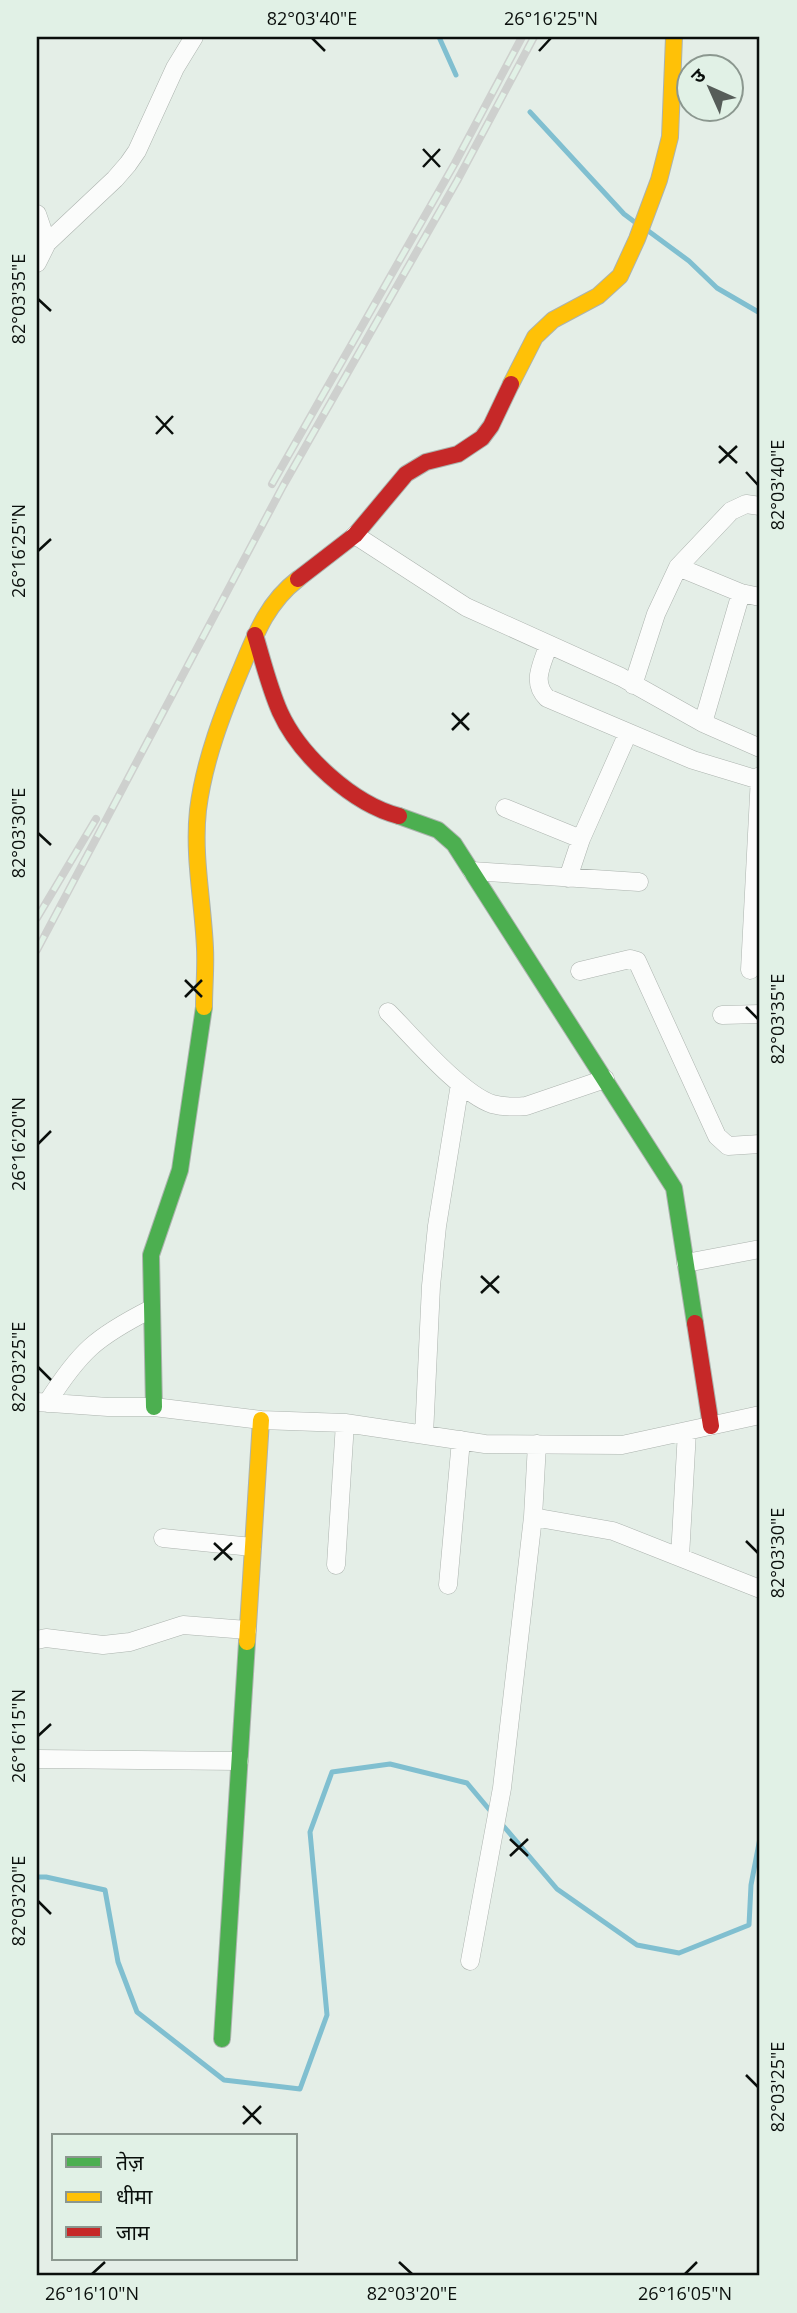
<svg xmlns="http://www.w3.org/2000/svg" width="797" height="2313" font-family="'Open Sans','Noto Sans Devanagari',sans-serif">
  <rect width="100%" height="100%" fill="#e4eee7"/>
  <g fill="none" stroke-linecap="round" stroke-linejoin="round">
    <path stroke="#80bfd0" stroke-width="5" d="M439,37L456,75
      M530,112L624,214L636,223
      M647,230L689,261L717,288L760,313
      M500,1822L557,1889L637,1945L679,1953L749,1925L751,1885L760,1838
      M37,1877H46L105,1890L118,1962L137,2012L224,2080L300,2089L327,2015L310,1832L332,1772L390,1764L467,1783L493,1814"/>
    <defs>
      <path id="street" d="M37,214L47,243
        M37,263L47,243L115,179L128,164L137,151L175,68L194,37
        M355,535L466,607L621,677L703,723L760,748
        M678,567L741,593L760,597
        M548,646C542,665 531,682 547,698L693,760L759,780
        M633,685L656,614L678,567L731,511L746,504L760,506
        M703,723L741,593
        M505,808L581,839
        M472,871L639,882
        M568,878L581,839L628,733
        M750,970L760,776
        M580,971L630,959L637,961L717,1136L728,1146L760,1144
        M388,1012C413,1037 460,1093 492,1104C503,1107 515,1107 526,1106L605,1079
        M722,1015L760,1014
        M686,1263L760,1249
        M37,1402L108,1407H154L261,1420L345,1423L485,1444L622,1445L760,1415
        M47,1403C80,1351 96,1337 151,1309
        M424,1435L431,1286L437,1226L460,1084
        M533,1517L613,1531L760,1589
        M163,1538L252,1547
        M680,1557L687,1431
        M336,1565L345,1423
        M448,1585L461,1440
        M37,1640L46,1638L103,1645L130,1642L183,1625L247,1630
        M37,1759L239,1761
        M470,1961L502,1788L533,1517L537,1444"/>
      <path id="fast" d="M399,816L438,830L454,844L674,1188L695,1323
        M154,1407L151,1255L180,1170L204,1007
        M222,2039L247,1642"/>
      <path id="slow" d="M511,384L535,337L553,320L598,296L620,276L637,239L659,180L670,137L674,37
        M204,1007C204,987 206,968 205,948C203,902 193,856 198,810C204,761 223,712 242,667C256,633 268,602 298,579
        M247,1642L261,1420"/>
      <path id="jam" d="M298,579L355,535L406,474L426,462L458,454L482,438L491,426L511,384
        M255,635C263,661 269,687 280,712C300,756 353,804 399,816
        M695,1323L711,1426"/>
    </defs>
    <use href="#street" stroke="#acb3ae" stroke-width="19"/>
    <use href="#fast" stroke="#acb3ae" stroke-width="18"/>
    <use href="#slow" stroke="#acb3ae" stroke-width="18"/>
    <use href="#jam" stroke="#acb3ae" stroke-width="18"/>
    <use href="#street" stroke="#fbfcfb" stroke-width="18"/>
    <use href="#fast" stroke="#4caf50" stroke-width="16"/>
    <use href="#slow" stroke="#ffc107" stroke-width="16"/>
    <use href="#jam" stroke="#c62828" stroke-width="16"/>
    <defs>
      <path id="rail" d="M272,484L455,163L522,37
        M37,918L96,819
        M37,950L283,486L457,181L534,37"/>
    </defs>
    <use href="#rail" stroke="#ced0ce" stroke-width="8"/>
    <use href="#rail" stroke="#e1f1e6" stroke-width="5" stroke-dasharray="16" stroke-linecap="butt"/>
  </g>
  <path fill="none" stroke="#0a0f0c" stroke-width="2.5" d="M312,38L325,51M539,51L551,38M423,149L440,167M423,167L440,149M38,299L51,311M156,416L173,434M156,434L173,416M719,446L737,463M719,463L737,446M746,472L758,485M38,551L51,539M452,713L469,730M452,730L469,713M38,833L51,845M185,980L202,997M185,997L202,980M746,1007L758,1019M38,1144L51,1131M481,1276L499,1293M481,1293L499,1276M38,1367L51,1380M746,1541L758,1553M214,1543L232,1560M214,1560L232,1543M38,1736L51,1724M510,1839L528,1856M510,1856L528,1839M38,1901L51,1914M746,2075L758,2087M243,2106L261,2124M243,2124L261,2106M399,2262L412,2274M92,2274L105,2262M685,2274L697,2262"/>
  <rect width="797" height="2313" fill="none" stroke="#e1f1e6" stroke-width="77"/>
  <rect x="52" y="2134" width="245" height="126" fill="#e1f1e6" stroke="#8b978f" stroke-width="2"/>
  <rect x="66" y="2157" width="35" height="10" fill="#4caf50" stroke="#8b978f" stroke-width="2"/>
  <text x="116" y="2170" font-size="21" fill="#0a0f0c">तेज़</text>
  <rect x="66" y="2192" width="35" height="10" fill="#ffc107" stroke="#8b978f" stroke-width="2"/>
  <text x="116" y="2204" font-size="21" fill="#0a0f0c">धीमा</text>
  <rect x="66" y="2227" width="35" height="10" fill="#c62828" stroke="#8b978f" stroke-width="2"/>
  <text x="116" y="2240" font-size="21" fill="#0a0f0c">जाम</text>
  <g transform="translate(710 88) rotate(315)"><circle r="33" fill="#e1f1e6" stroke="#8b978f" stroke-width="2"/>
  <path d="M0-5L12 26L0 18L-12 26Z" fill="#565d59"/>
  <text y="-10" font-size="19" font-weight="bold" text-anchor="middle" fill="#0a0f0c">उ</text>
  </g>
  <rect x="38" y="38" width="720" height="2236" fill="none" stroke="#0a0f0c" stroke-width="2.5"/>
  <g font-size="18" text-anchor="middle" fill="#0a0f0c">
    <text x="312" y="25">82°03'40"E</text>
    <text x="551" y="25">26°16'25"N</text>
    <text transform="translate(19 299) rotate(-90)" y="6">82°03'35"E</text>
    <text transform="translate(778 485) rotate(-90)" y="6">82°03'40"E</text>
    <text transform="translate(19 551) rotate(-90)" y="6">26°16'25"N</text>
    <text transform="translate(19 833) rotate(-90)" y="6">82°03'30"E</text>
    <text transform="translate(778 1019) rotate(-90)" y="6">82°03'35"E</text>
    <text transform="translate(19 1144) rotate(-90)" y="6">26°16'20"N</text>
    <text transform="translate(19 1367) rotate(-90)" y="6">82°03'25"E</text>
    <text transform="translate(778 1553) rotate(-90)" y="6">82°03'30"E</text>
    <text transform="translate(19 1736) rotate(-90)" y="6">26°16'15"N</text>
    <text transform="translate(19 1901) rotate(-90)" y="6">82°03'20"E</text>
    <text transform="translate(778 2087) rotate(-90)" y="6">82°03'25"E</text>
    <text x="92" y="2300">26°16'10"N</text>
    <text x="412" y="2300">82°03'20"E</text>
    <text x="685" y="2300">26°16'05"N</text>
  </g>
</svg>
